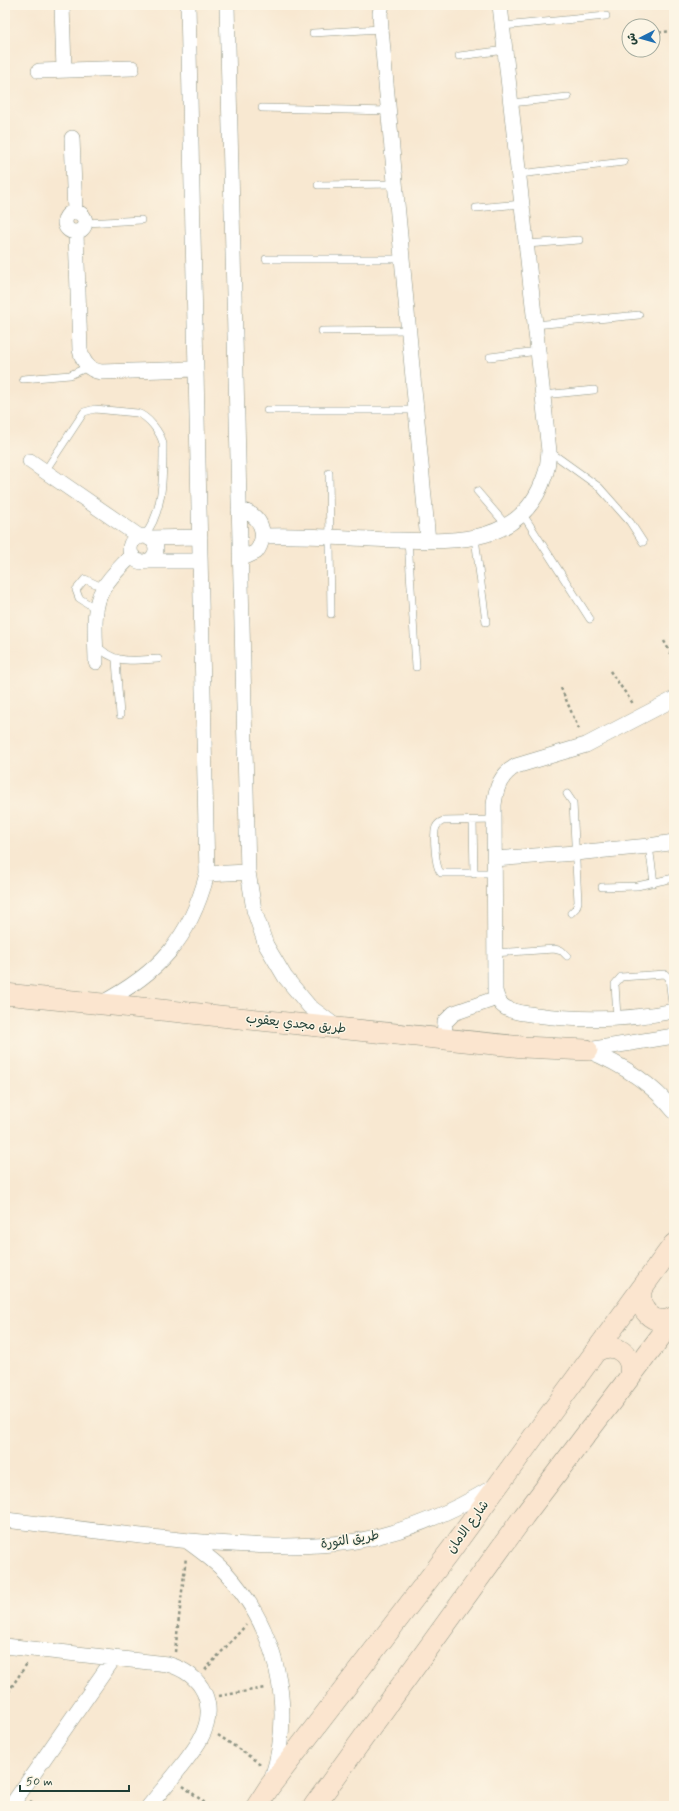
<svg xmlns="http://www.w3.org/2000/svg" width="679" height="1811" font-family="Mynerve,'Playpen Sans Arabic',sans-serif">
  <rect width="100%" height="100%" fill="#fcf5e5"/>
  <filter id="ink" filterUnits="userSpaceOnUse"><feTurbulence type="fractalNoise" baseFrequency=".025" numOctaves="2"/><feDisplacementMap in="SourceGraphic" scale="8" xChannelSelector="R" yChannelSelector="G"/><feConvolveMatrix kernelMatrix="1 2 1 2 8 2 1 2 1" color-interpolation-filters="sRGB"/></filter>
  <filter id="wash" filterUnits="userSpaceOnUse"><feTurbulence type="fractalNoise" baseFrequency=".012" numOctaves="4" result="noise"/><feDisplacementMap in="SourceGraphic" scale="16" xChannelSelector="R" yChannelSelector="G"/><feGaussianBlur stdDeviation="0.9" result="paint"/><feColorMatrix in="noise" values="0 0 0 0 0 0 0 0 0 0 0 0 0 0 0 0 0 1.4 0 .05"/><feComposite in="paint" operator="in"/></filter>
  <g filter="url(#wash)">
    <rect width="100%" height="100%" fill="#f8e8d1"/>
  </g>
  <g filter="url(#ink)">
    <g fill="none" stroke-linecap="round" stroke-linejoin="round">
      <defs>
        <path id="lane" d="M503,26L606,16
          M313,33L381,29
          M459,56L506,50
          M511,103L568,97
          M262,108L389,111
          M519,174L624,162
          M318,185L395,184
          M476,208L522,204
          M86,223L141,220
          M527,244L579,240
          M266,259H402
          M535,325L639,315
          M322,331L409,330
          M490,357L538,351
          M23,379L70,375L88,367
          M543,395L594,390
          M267,410H416
          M549,451L599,487L630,522L643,542
          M45,471L84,412L95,409L137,413C148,416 161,433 163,444C163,475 164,512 144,536
          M329,473L331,614
          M477,491L507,526
          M522,513L590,619
          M475,538L486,622
          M408,540L416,667
          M96,609L79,598L76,590L85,579L104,588
          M97,645C113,665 135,660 158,659
          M116,660L120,715
          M567,794L573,803L578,902L576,908L571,913
          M494,820L443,821C440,822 438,823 436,827C433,834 435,868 441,873H494
          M473,821L474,874
          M649,846L654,883
          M602,887L637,886L674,878
          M494,953L554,949L562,951L567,956
          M617,1017L615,984L621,977L665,974L669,978L673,1011"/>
        <path id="street" d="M62,5L64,70
          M227,5L248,872L254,910L266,945L285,977L309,1006L338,1028
          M382,5L380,13L381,29L428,541
          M39,71L132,68
          M72,138L75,212
          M65 222a10 10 0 1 1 20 0a10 10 0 1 1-20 0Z
          M76,233L80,350C83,362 88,370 101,372L196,369
          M30,461L140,537
          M239,510C261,513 269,535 256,552L241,559
          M263,536C307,534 353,539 397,540C457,542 523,545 545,475C548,468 548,459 549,451L500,5
          M130 549a13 13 0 1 1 26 0a13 13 0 1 1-26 0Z
          M149,538L200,537
          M147,561H200
          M96,662C96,639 91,609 103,589C110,576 122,566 132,555
          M674,699L586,745L516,766C500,775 496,788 494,805L495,991C497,998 499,1004 506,1008C515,1013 526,1013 536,1015C582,1021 629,1020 674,1011
          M494,859L575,853L649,846L674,842
          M207,874L248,872
          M100,1004C159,973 190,939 207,874L188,5
          M444,1039L445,1022L454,1013L497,998
          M587,1050C621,1064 651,1082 674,1111
          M588,1050L674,1036
          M5,1520C75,1528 146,1538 216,1543C261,1546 305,1548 350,1542C401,1534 449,1514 493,1487
          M187,1541C201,1551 215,1561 227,1574C277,1629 295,1707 272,1778
          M5,1646L167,1664C203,1674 219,1705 200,1740C187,1762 165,1786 149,1806
          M11,1806L114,1658"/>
        <path id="secondary" d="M5,994L523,1047L587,1050
          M642,1288C635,1307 654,1329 674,1317
          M595,1352C615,1339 636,1356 629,1378
          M257,1806L270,1786L451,1550L674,1244
          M314,1806L524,1516L674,1319"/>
      </defs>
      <use href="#lane" stroke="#8c9282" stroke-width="8"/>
      <use href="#street" stroke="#8c9282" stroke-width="16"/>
      <use href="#secondary" stroke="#8c9282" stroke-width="22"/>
      <path stroke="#8c9282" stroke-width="2.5" stroke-dasharray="3 3" stroke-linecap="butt" d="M653,33L674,31
        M664,641L674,659
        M610,671L634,705
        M561,688L580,732
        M175,1652L186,1557
        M205,1670L246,1625
        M219,1696L265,1688
        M5,1697L28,1662
        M218,1735L262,1765
        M183,1786L209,1806
        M30,1801L37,1806"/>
      <use href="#lane" stroke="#fff" stroke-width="7"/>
      <use href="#street" stroke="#fff" stroke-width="15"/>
      <use href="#secondary" stroke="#fbe5cf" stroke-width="21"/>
    </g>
  </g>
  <g text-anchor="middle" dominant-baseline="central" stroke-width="3" stroke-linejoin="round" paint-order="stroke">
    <g font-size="13" fill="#1f3d34" stroke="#fcf5e5">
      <text transform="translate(296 1024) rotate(6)">طريق مجدي يعقوب</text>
      <text transform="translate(468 1527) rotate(-54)">شارع الامان</text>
      <text transform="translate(350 1540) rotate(-9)">طريق الثورة</text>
    </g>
  </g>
  <rect width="679" height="1811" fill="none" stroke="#fcf5e5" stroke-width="20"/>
  <g transform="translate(641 38) rotate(264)"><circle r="19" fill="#fcf5e5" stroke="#a4ab9e"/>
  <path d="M0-3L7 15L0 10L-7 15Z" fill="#1f6fb2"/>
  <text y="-6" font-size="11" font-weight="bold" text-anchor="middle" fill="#1f3d34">ش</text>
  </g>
  <path d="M20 1785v6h109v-6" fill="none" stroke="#1f3d34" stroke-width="2"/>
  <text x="26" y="1785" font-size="12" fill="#1f3d34" stroke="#fcf5e5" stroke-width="3" paint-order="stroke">50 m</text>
</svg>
